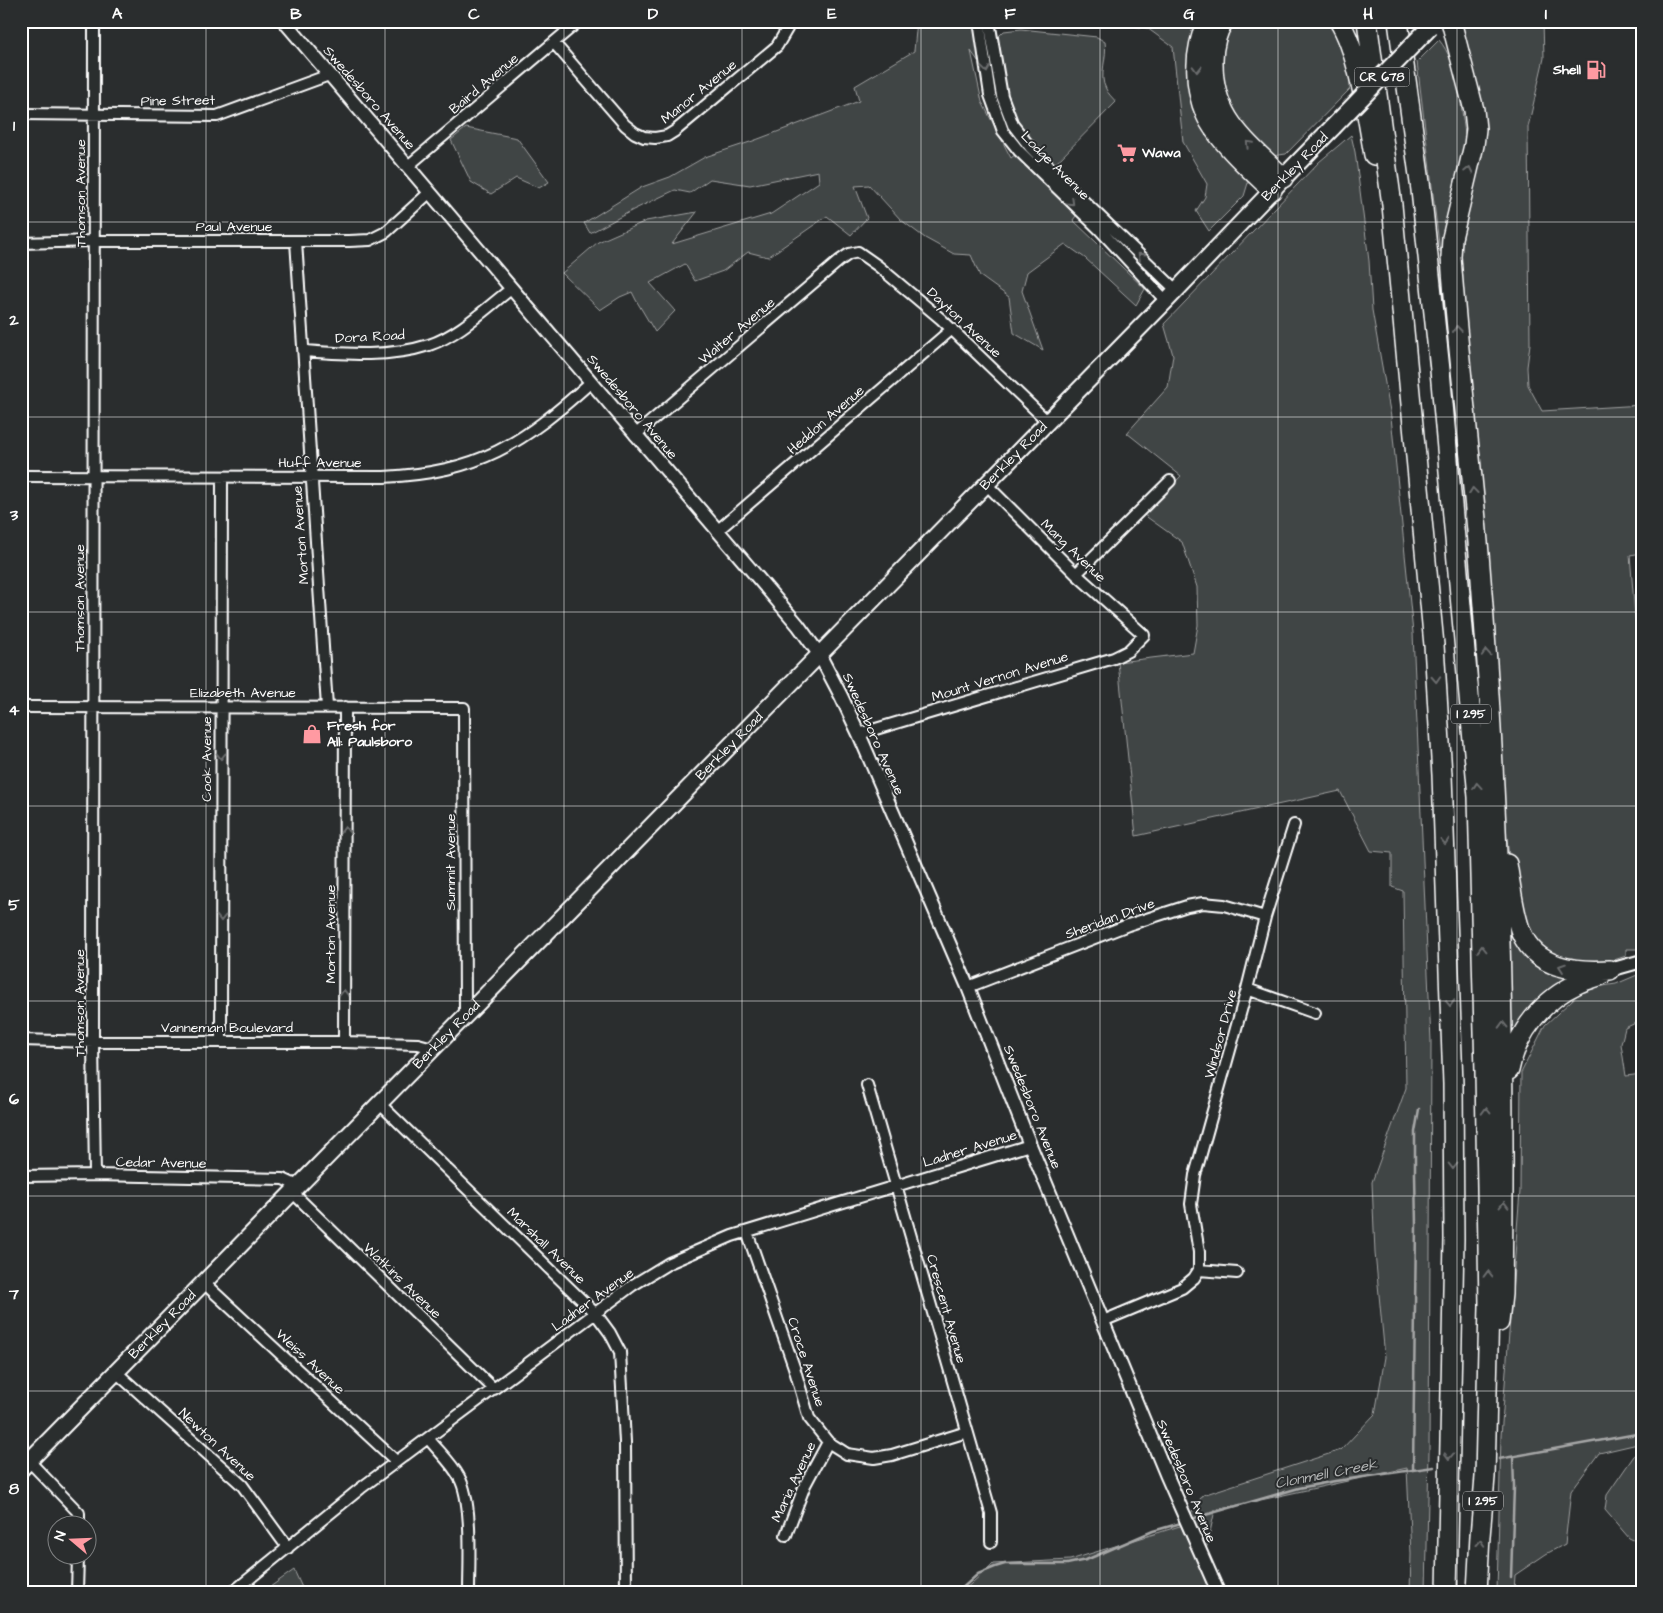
<svg xmlns="http://www.w3.org/2000/svg" width="1663" height="1613" font-family="'Architects Daughter',sans-serif">
  <rect width="100%" height="100%" fill="#2a2d2e"/>
  <filter id="ink" filterUnits="userSpaceOnUse"><feTurbulence type="fractalNoise" baseFrequency=".02" numOctaves="2"/><feDisplacementMap in="SourceGraphic" scale="10" xChannelSelector="R" yChannelSelector="G"/><feConvolveMatrix kernelMatrix="1 2 1 2 8 2 1 2 1" color-interpolation-filters="sRGB"/></filter>
  <g filter="url(#ink)">
    <path fill="#414445" stroke="#a0a2a2" d="M917,21H974L981,65L971,51L982,102L1011,158L1016,154L1076,216L1073,220L1145,289L1136,305L1085,258L1065,244L1027,272L1022,291L1043,350L1014,333L1009,297L980,276L971,255L954,254L925,238L901,220L869,185L855,186L867,218L851,235L827,216L768,257L748,252L723,271L695,281L685,264L650,283L675,311L655,332L636,300L632,292L620,297L600,310L562,273L598,242L646,221L697,212L672,244L771,214L819,182L818,171L750,185L710,179L690,193L675,190L633,210L590,233L584,223L642,187L670,177L705,157L753,141L859,101L855,86L914,51Z
      M1089,21H1198L1243,173L1248,183L1244,196L1209,231L1196,211L1205,197L1207,184L1183,142L1173,47L1147,28Z
      M1229,21H1332L1348,54L1350,89L1286,154L1272,156L1230,112L1219,82L1220,50Z
      M1462,21H1543L1544,58L1528,127L1530,344L1527,367L1528,385L1542,411L1642,405V553L1630,555L1636,628L1642,635V949H1626V956L1596,966L1568,965L1537,945L1526,929L1511,872L1501,791L1458,273L1462,241L1484,137L1461,25Z
      M1021,29L1097,37L1105,42C1108,57 1098,75 1106,89C1108,94 1113,98 1116,102L1053,166L1019,130L1006,104L996,39L1004,31Z
      M1439,40C1458,62 1461,106 1465,134L1467,136L1440,252L1417,62Z
      M466,128L517,138L549,182L539,188L516,178L491,194L471,182L451,140Z
      M1351,135L1355,152L1369,261L1372,310L1391,417L1413,633L1431,1042L1429,1452L1426,1592H1410L1411,1554L1407,1468L1215,1510L1202,1568L1212,1592H962L993,1564L1070,1560L1183,1525L1203,1495L1341,1450L1375,1414L1385,1357L1375,1253L1372,1182L1406,1088L1403,891L1392,887V853L1371,851L1340,791L1136,836L1118,662L1193,653L1198,625L1197,587L1182,542L1144,515L1181,476L1127,433L1168,387L1173,355L1164,324L1319,162Z
      M1506,901L1535,963L1574,978L1512,1036Z
      M1642,973V1020L1625,1028L1621,1044L1626,1076L1642,1074V1443L1599,1453L1571,1491L1565,1544L1546,1554L1515,1575L1514,1592H1497L1501,1436L1520,1191L1521,1073L1545,1025L1584,989L1616,984Z
      M1636,1453H1642V1544L1629,1538L1605,1510L1607,1495Z
      M294,1570L304,1592H263Z"/>
    <g fill="none" stroke-linecap="round" stroke-linejoin="round">
      <path stroke="#a6a7a7" stroke-width="2.5" d="M1499,1459L1642,1433
        M1413,1470L1416,1226L1415,1174V1132L1419,1109
        M1642,1502V1507
        M1195,1518L1299,1488L1335,1481L1434,1467
        M1511,1577L1514,1487L1513,1457
        M958,1592L978,1574L995,1567L1005,1564H1067L1086,1560L1153,1531L1181,1523"/>
      <defs>
        <path id="minor" d="M94,21L93,1042L95,1175
          M979,21L990,95L1003,131L1019,151L1100,230L1166,301
          M989,21L1002,96L1013,125L1030,147L1063,181L1176,290
          M554,43L625,125L635,133L644,137L655,138L667,136L675,131L777,46L787,29L789,21
          M21,114L217,116L329,75
          M408,166L579,21
          M296,241L327,707
          M21,243L94,241H349L370,240L386,232L429,193
          M304,351C344,354 389,358 429,345C459,335 486,308 511,289
          M635,435L839,261L849,254L858,252L878,266L941,319L1047,421
          M21,476L384,477C480,472 521,445 591,382
          M717,531L952,329
          M1076,574L1170,481
          M21,707L464,708L465,1017
          M859,734L1114,658L1128,651L1144,635L1076,574L986,484
          M968,987L1128,925L1187,906L1203,903L1224,905L1265,917
          M1247,989L1315,1013
          M21,1040L93,1042H344L418,1044L433,1048
          M221,1042L222,477
          M344,1042L345,707
          M867,1085L991,1513V1542
          M380,1104L596,1314L610,1333L620,1352L625,1442L626,1592
          M21,1176L95,1175L283,1179L298,1186
          M292,1192L494,1389
          M747,1232L794,1367L809,1418L828,1442L847,1454L874,1458L892,1455L967,1432
          M1199,1270L1237,1273
          M204,1283L396,1461
          M1103,1321L1182,1288L1194,1278L1199,1270V1252L1191,1204L1195,1175L1247,989L1265,917L1294,825
          M116,1372L242,1485L288,1548
          M428,1438C438,1451 452,1463 459,1477C473,1501 469,1564 469,1592
          M29,1461L79,1513V1526
          M786,1535L805,1485L828,1442
          M77,1592L78,1556
          M233,1592L361,1488L633,1285L669,1263L732,1236L1030,1145"/>
        <path id="tertiary" d="M284,21L798,625L819,654L841,696L859,734L968,987L1030,1145L1166,1474L1218,1592
          M1610,970L1642,961"/>
        <g id="secondary">
          <path id="s1" d="M21,1469L1166,301L1279,183"/>
        </g>
        <path id="primary" d="M1283,178L1333,127"/>
        <path id="motorway" d="M1207,21C1194,51 1193,85 1206,115C1217,140 1252,171 1272,190
          M1224,21C1216,33 1213,48 1213,61C1212,119 1247,141 1283,178
          M1339,21C1359,53 1367,117 1374,155
          M1367,21L1392,205L1434,645L1442,775L1453,1084L1454,1239L1447,1592
          M1398,21L1421,190L1440,370L1478,797L1485,1072L1489,1305L1485,1477L1480,1536L1477,1592
          M1451,21L1474,110L1476,129L1474,145L1452,238L1451,257C1458,356 1471,455 1479,554C1499,800 1506,1047 1502,1294L1499,1322
          M1507,864C1511,886 1513,911 1521,932C1536,969 1575,972 1610,970
          M1509,1070C1517,1032 1543,999 1579,983C1586,980 1594,978 1601,975"/>
      </defs>
      <use href="#minor" stroke="#fff" stroke-width="14"/>
      <use href="#tertiary" stroke="#fff" stroke-width="16"/>
      <use href="#secondary" stroke="#fff" stroke-width="19"/>
      <use href="#primary" stroke="#fff" stroke-width="20"/>
      <use href="#motorway" stroke="#fff" stroke-width="22"/>
      <use href="#minor" stroke="#2a2d2e" stroke-width="10"/>
      <use href="#tertiary" stroke="#2a2d2e" stroke-width="12"/>
      <use href="#secondary" stroke="#2a2d2e" stroke-width="15"/>
      <use href="#primary" stroke="#2a2d2e" stroke-width="16"/>
      <use href="#motorway" stroke="#2a2d2e" stroke-width="19"/>
      <defs>
        <path id="primary-bridge" d="M1333,127L1430,27"/>
      </defs>
      <use href="#primary-bridge" stroke="#fff" stroke-width="20" stroke-linecap="butt"/>
      <use href="#primary-bridge" stroke="#2a2d2e" stroke-width="16"/>
    </g>
    <defs><path id="oneway-chevron" d="M-2-3.5L2.5 0L-2 3.5" fill="none" stroke-width="1.6" stroke-linecap="round" stroke-linejoin="round" transform="scale(1.25)"/></defs>
    <g stroke="#6a6c6d">
      <use href="#oneway-chevron" transform="translate(986 69) rotate(82)"/>
      <use href="#oneway-chevron" transform="translate(1197 69) rotate(91)"/>
      <use href="#oneway-chevron" transform="translate(1249 144) rotate(-134)"/>
      <use href="#oneway-chevron" transform="translate(1469 170) rotate(-78)"/>
      <use href="#oneway-chevron" transform="translate(1071 202) rotate(44)"/>
      <use href="#oneway-chevron" transform="translate(1141 256) rotate(-136)"/>
      <use href="#oneway-chevron" transform="translate(1457 329) rotate(-96)"/>
      <use href="#oneway-chevron" transform="translate(1473 491) rotate(-96)"/>
      <use href="#oneway-chevron" transform="translate(1486 653) rotate(-94)"/>
      <use href="#oneway-chevron" transform="translate(1436 679) rotate(87)"/>
      <use href="#oneway-chevron" transform="translate(221 756) rotate(90)"/>
      <use href="#oneway-chevron" transform="translate(1477 786) rotate(-95)"/>
      <use href="#oneway-chevron" transform="translate(345 830) rotate(-90)"/>
      <use href="#oneway-chevron" transform="translate(1445 841) rotate(87)"/>
      <use href="#oneway-chevron" transform="translate(221 918) rotate(90)"/>
      <use href="#oneway-chevron" transform="translate(1482 949) rotate(-92)"/>
      <use href="#oneway-chevron" transform="translate(1562 967) rotate(-161)"/>
      <use href="#oneway-chevron" transform="translate(344 993) rotate(-90)"/>
      <use href="#oneway-chevron" transform="translate(1450 1003) rotate(88)"/>
      <use href="#oneway-chevron" transform="translate(1503 1025) rotate(-91)"/>
      <use href="#oneway-chevron" transform="translate(1486 1111) rotate(-91)"/>
      <use href="#oneway-chevron" transform="translate(1453 1166) rotate(90)"/>
      <use href="#oneway-chevron" transform="translate(1504 1205) rotate(-89)"/>
      <use href="#oneway-chevron" transform="translate(1488 1274) rotate(-91)"/>
      <use href="#oneway-chevron" transform="translate(1449 1456) rotate(91)"/>
      <use href="#oneway-chevron" transform="translate(1480 1543) rotate(-87)"/>
    </g>
  </g>
  <path fill="none" stroke="#fff" stroke-width="1" stroke-opacity="0.55" d="M206,21V1592M385,21V1592M564,21V1592M742,21V1592M921,21V1592M1100,21V1592M1278,21V1592M1457,21V1592M21,222H1642M21,417H1642M21,612H1642M21,806H1642M21,1001H1642M21,1196H1642M21,1391H1642"/>
  <defs>
    <symbol id="fuel-bare" viewBox="-9 -9 18 18"><path d="M-5.5-6h7V0h2V4h1.3V-2.5L3-4.5l.8-.8L6-3V5H2.5V1h-1V6h-7ZM-4.2-4.7v3.2H.2V-4.7Z" fill="#ff9aa2" stroke="#2a2d2e" stroke-width="2.5" paint-order="stroke"/></symbol>
    <symbol id="supermarket-bare" viewBox="-9 -9 18 18"><path d="M-6-5.5h2.5l.6 2H6L4.5 2H-2.5L-4.4-4H-6ZM-1.5 3.2a1.3 1.3 0 1 0 .1 0ZM3 3.2a1.3 1.3 0 1 0 .1 0Z" fill="#ff9aa2" stroke="#2a2d2e" stroke-width="2.5" paint-order="stroke"/></symbol>
    <symbol id="shop-bare" viewBox="-9 -9 18 18"><path d="M-5-2.5h2.3a2.7 3.5 0 0 1 5.4 0H5L5.5 6h-11ZM-1.5-2.5h3a1.5 2.3 0 0 0-3 0Z" fill="#ff9aa2" stroke="#2a2d2e" stroke-width="2.5" paint-order="stroke"/></symbol>
  </defs>
  <g fill-rule="evenodd">
    <use href="#fuel-bare" x="1582" y="56" width="28" height="28"/>
    <use href="#supermarket-bare" x="1113" y="139" width="28" height="28"/>
    <use href="#shop-bare" x="298" y="720" width="28" height="28"/>
  </g>
  <g text-anchor="middle" dominant-baseline="central" stroke-width="4" stroke-linejoin="round" paint-order="stroke">
    <g fill="#2a2d2e" stroke="#bfc0c0" stroke-width="1">
      <rect x="1354.5" y="67.5" width="55" height="19" rx="4"/>
      <rect x="1451" y="704.5" width="40" height="19" rx="4"/>
      <rect x="1463" y="1491.5" width="40" height="19" rx="4"/>
    </g>
    <g font-size="12" font-weight="bold" fill="#fff">
      <text x="1382" y="77">CR 678</text>
      <text x="1471" y="714">I 295</text>
      <text x="1483" y="1501">I 295</text>
    </g>
    <g font-size="14" font-weight="bold" fill="#fff" stroke="#2a2d2e" text-anchor="start">
      <text x="1581" y="70" text-anchor="end">Shell</text>
      <text x="1142" y="153">Wawa</text>
      <text x="327" y="726">Fresh for<tspan x="327" dy="16">All: Paulsboro</tspan></text>
    </g>
    <g font-size="14" fill="#fff" stroke="#2a2d2e">
      <text transform="translate(484 84) rotate(-40)">Baird Avenue</text>
      <text transform="translate(699 92) rotate(-39)">Manor Avenue</text>
      <text transform="translate(369 98) rotate(49)">Swedesboro Avenue</text>
      <text transform="translate(178 101) rotate(-1)">Pine Street</text>
      <text transform="translate(1055 166) rotate(45)">Lodge Avenue</text>
      <text transform="translate(1295 167) rotate(-46)">Berkley Road</text>
      <text transform="translate(81 193) rotate(-90)">Thomson Avenue</text>
      <text x="234" y="227">Paul Avenue</text>
      <text transform="translate(964 323) rotate(43)">Dayton Avenue</text>
      <text transform="translate(737 331) rotate(-40)">Walter Avenue</text>
      <text transform="translate(370 337) rotate(-3)">Dora Road</text>
      <text transform="translate(632 407) rotate(50)">Swedesboro Avenue</text>
      <text transform="translate(826 420) rotate(-41)">Heddon Avenue</text>
      <text stroke="none"><textPath href="#s1" startOffset="1418">Berkley Road</textPath></text>
      <text x="320" y="463">Huff Avenue</text>
      <text transform="translate(301 535) rotate(-94)">Morton Avenue</text>
      <text transform="translate(1073 551) rotate(44)">Mang Avenue</text>
      <text transform="translate(80 598) rotate(-90)">Thomson Avenue</text>
      <text transform="translate(1000 677) rotate(-17)">Mount Vernon Avenue</text>
      <text x="243" y="693">Elizabeth Avenue</text>
      <text transform="translate(873 734) rotate(66)">Swedesboro Avenue</text>
      <text stroke="none"><textPath href="#s1" startOffset="1012">Berkley Road</textPath></text>
      <text transform="translate(207 759) rotate(-90)">Cook Avenue</text>
      <text transform="translate(451 862) rotate(-90)">Summit Avenue</text>
      <text transform="translate(1110 919) rotate(-20)">Sheridan Drive</text>
      <text transform="translate(331 934) rotate(-90)">Morton Avenue</text>
      <text transform="translate(80 1003) rotate(-90)">Thomson Avenue</text>
      <text x="227" y="1028">Vanneman Boulevard</text>
      <text transform="translate(1221 1034) rotate(-75)">Windsor Drive</text>
      <text stroke="none"><textPath href="#s1" startOffset="608">Berkley Road</textPath></text>
      <text transform="translate(1032 1107) rotate(68)">Swedesboro Avenue</text>
      <text transform="translate(970 1149) rotate(-17)">Ladner Avenue</text>
      <text transform="translate(161 1163) rotate(1)">Cedar Avenue</text>
      <text transform="translate(546 1246) rotate(44)">Marshall Avenue</text>
      <text transform="translate(402 1281) rotate(44)">Watkins Avenue</text>
      <text transform="translate(593 1300) rotate(-36)">Ladner Avenue</text>
      <text transform="translate(946 1309) rotate(74)">Crescent Avenue</text>
      <text stroke="none"><textPath href="#s1" startOffset="202">Berkley Road</textPath></text>
      <text transform="translate(310 1362) rotate(43)">Weiss Avenue</text>
      <text transform="translate(806 1362) rotate(72)">Croce Avenue</text>
      <text transform="translate(217 1445) rotate(43)">Newton Avenue</text>
      <text transform="translate(1186 1481) rotate(67)">Swedesboro Avenue</text>
      <text transform="translate(794 1482) rotate(-65)">Maria Avenue</text>
    </g>
    <g font-size="15" font-style="italic" fill="#b4b6b6" stroke="#2a2d2e">
      <text transform="translate(1326 1474) rotate(-11)">Clonmell Creek</text>
    </g>
  </g>
  <rect width="1663" height="1613" fill="none" stroke="#2a2d2e" stroke-width="55"/>
  <g transform="translate(72 1540) rotate(289)"><circle r="24" fill="#2a2d2e" stroke="#7f8182"/>
  <path d="M0-4L9 19L0 12L-9 19Z" fill="#ff9aa2"/>
  <text y="-8" font-size="14" font-weight="bold" text-anchor="middle" fill="#ffffff">N</text>
  </g>
  <rect x="28" y="28" width="1608" height="1558" fill="none" stroke="#fff" stroke-width="2"/>
  <g font-size="16" text-anchor="middle" font-weight="bold" fill="#fff">
    <text x="117" y="19">A</text>
    <text x="296" y="19">B</text>
    <text x="474" y="19">C</text>
    <text x="653" y="19">D</text>
    <text x="832" y="19">E</text>
    <text x="1010" y="19">F</text>
    <text x="1189" y="19">G</text>
    <text x="1368" y="19">H</text>
    <text x="1546" y="19">I</text>
    <text x="14" y="131">1</text>
    <text x="14" y="325">2</text>
    <text x="14" y="520">3</text>
    <text x="14" y="715">4</text>
    <text x="14" y="910">5</text>
    <text x="14" y="1104">6</text>
    <text x="14" y="1299">7</text>
    <text x="14" y="1494">8</text>
  </g>
</svg>
